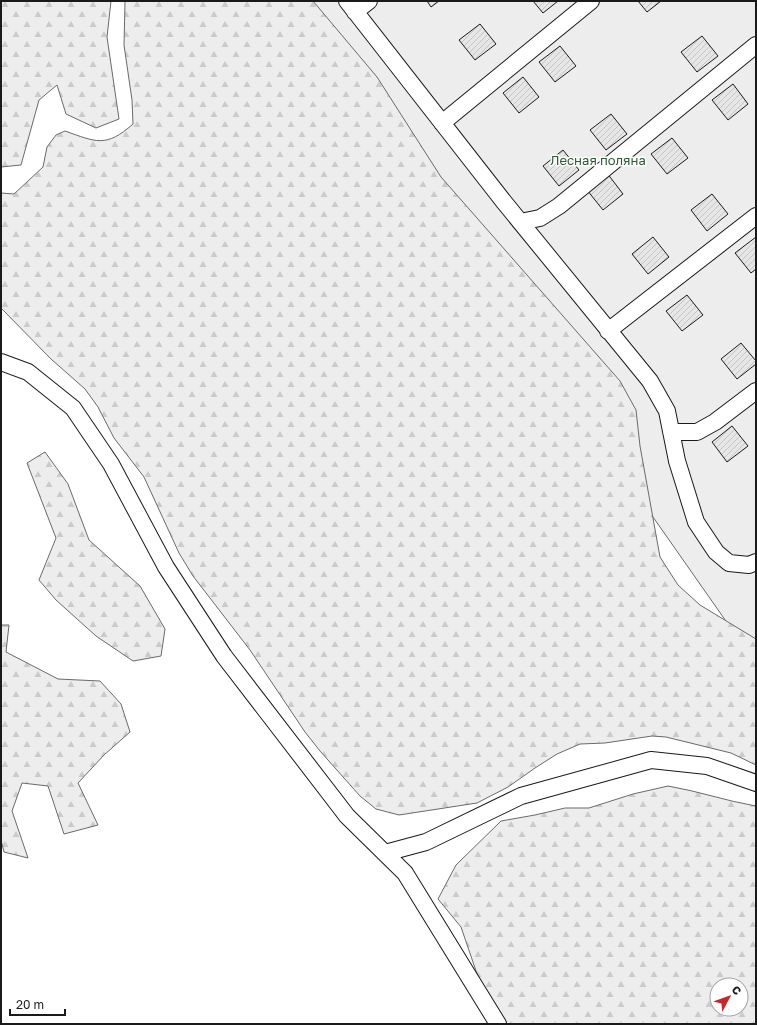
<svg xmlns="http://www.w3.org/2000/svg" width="757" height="1025" font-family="'Golos Text',sans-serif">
  <defs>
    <pattern id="forest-firs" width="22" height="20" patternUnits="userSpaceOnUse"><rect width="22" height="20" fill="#ededed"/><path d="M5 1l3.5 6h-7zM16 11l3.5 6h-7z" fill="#cbcbcb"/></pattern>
    <pattern id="building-hatch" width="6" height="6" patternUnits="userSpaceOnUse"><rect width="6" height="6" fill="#e6e6e6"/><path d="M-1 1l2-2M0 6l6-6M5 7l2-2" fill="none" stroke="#c5c5c5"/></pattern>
  </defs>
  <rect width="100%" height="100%" fill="#fff"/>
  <path fill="#ededed" stroke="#6a6a6a" d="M294,1H756V664L653,517Z"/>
  <path fill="url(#forest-firs)" stroke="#6a6a6a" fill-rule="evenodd" d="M1,1H111L107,37L119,119L96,128L66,114L57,85L39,100L21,165L1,167Z
    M125,1H313L377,77L441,177L620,381L636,410L640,446L660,557L678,585L700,605L756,639V765L731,753L666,737L652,736L605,743L580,744L557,754L535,768L508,787L477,803L399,815L376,809L360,796L320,751L305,732L250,650L193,576L179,553L144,477L114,438L98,407L85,389L51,359L1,308V193L14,194L43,167L47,147L56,135L65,131C96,142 106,148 133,124L132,100L124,45Z
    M45,452L68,484L89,540L140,586L165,629L161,656L133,661L96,636L56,600L39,580L56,538L27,463Z
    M1,625H9L6,652L58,679L100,681L121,704L130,732L104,755L78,783L98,825L64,834L48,786L22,783L12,811L28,858L4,852L1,840Z
    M668,786C698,791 726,801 756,806V1020L755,1024H498L488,1006L461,927L438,899L456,865L501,821L535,815L565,808H589L633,794ZM717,985H741V1009H717Z"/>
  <path fill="url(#building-hatch)" stroke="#1a1a1a" d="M427,1H439L431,7Z
    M533,1H558L543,13Z
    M638,1H661L647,12Z
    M480,24L496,44L475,60L459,40Z
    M702,36L718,56L697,72L681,52Z
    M560,46L576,66L555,82L539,62Z
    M523,77L539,97L519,113L503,93Z
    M733,84L748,104L728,120L712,100Z
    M611,114L627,134L606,150L590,130Z
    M672,138L688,158L667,174L651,154Z
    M563,150L579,170L559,186L543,166Z
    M607,173L623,194L603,210L587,190Z
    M712,194L728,214L707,231L691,210Z
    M653,237L669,257L648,274L632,254Z
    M756,237V269L751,273L735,253Z
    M687,295L703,315L682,331L666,311Z
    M741,343L756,361V364L737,379L721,359Z
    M732,426L748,446L727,462L712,442Z"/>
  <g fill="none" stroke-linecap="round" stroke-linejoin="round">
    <defs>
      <path id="street" d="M347,1L504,202L650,381L667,411L677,461L696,522L716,552L729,563L749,565L756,562
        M355,12L369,1
        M442,123L591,1
        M520,222L540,218L559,206L756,45
        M608,331L756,216
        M1,362L28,372L73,408L111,464L166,567L224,656L347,816L405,873L498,1024
        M671,432H697L715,422L756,391
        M385,853L426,842L521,796L651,760L707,766L756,783"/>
    </defs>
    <use href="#street" stroke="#1a1a1a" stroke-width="18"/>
    <use href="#street" stroke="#fff" stroke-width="16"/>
  </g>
  <g text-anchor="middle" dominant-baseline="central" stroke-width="3" stroke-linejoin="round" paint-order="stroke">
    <g font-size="13" fill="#2b5a34" stroke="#fff">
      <text x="598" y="160">Лесная поляна</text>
    </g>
  </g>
  <rect width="757" height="1025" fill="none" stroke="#1a1a1a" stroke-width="4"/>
  <g transform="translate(729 997) rotate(49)"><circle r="19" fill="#ffffff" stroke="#a3a3a3"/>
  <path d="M0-3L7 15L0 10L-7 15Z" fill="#c62828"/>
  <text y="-6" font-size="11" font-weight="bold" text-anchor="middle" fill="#1a1a1a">С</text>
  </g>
  <path d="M10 1009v6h55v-6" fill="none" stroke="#1a1a1a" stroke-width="2"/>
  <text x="16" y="1009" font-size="12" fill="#1a1a1a" stroke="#ffffff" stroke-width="3" paint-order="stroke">20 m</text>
</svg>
